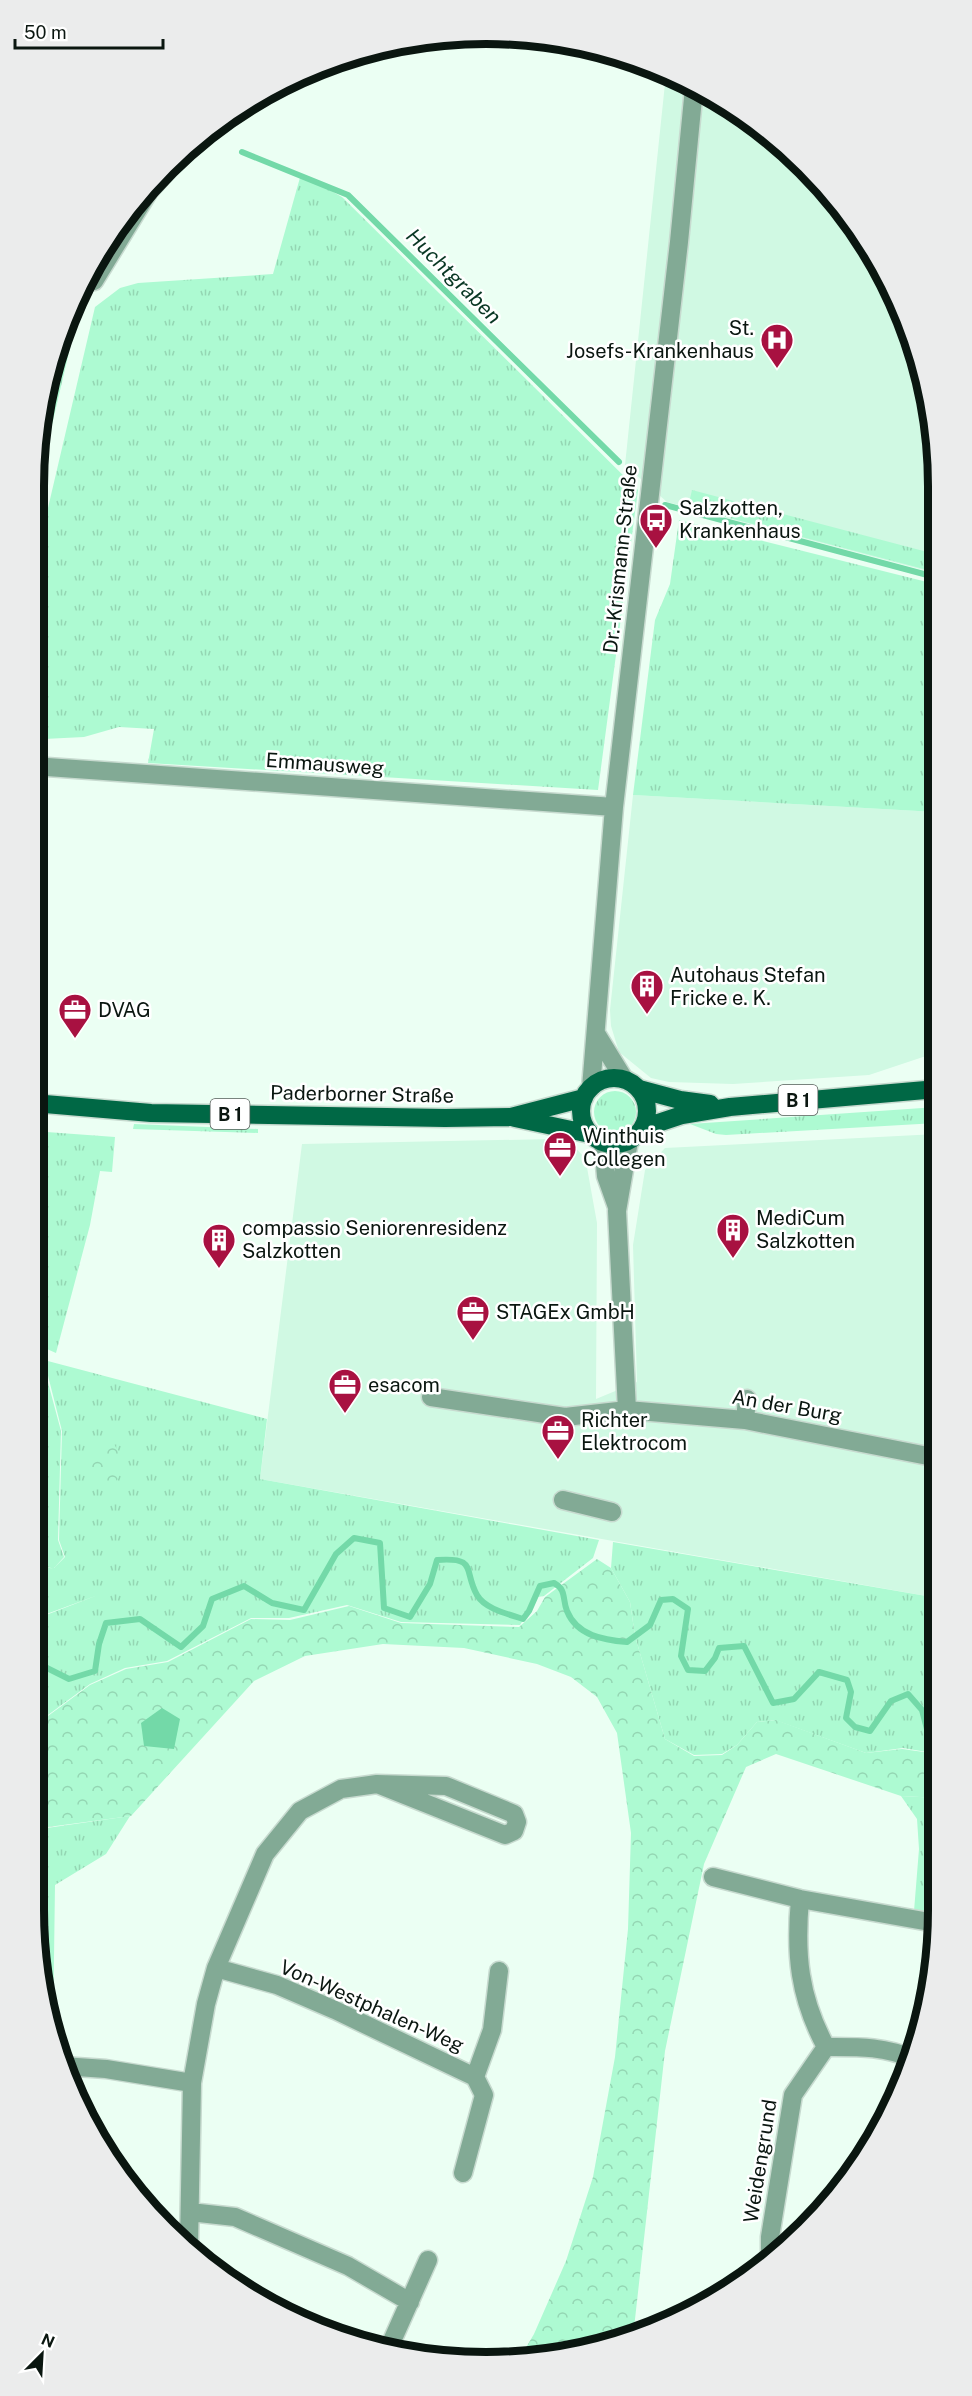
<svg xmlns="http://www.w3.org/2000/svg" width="972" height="2396" font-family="'Public Sans',sans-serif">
  <defs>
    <pattern id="grass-tufts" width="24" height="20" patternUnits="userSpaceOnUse" patternTransform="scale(1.5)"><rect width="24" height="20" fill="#adfad2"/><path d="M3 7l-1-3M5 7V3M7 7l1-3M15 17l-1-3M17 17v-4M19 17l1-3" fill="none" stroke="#94d6b3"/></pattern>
    <pattern id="park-crowns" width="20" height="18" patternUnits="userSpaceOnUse" patternTransform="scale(1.5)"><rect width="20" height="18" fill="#adfad2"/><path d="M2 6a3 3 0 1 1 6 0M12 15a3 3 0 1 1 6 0" fill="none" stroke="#94d6b3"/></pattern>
  </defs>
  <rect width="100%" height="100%" fill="#ebfff3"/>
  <path fill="#d0f9e3" d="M666,74L738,110L827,188L904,312L935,427V573L667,502L625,465Z
    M633,795L936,812L937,1056L923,1057L869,1075L733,1084L669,1082L651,1078L619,1052L611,1026L610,1010Z
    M937,1134L938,1598L260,1479L302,1144L552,1139L563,1141L574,1146L583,1156L586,1162L597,1223L596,1399L637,1382L633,1245L645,1170L665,1148Z"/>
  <path fill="url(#grass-tufts)" d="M301,174L342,197L638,490L598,790L148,763L154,729L119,727L84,737L44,739L33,734V572L95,307L120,288L138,283L273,274Z
    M72,308L77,318L33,506V486L57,341L66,322L73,319L66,320Z
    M692,490L935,554V572L688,507Z
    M679,520L935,584L936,812L633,795L655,620L670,584Z
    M594 1112a21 21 0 1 1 42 0a21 21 0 1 1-42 0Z
    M937,1107V1123L726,1135L716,1134L690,1124Z
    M134,1124L258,1129V1133L133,1129Z
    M33,1131L115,1137L112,1172L100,1171L90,1225L56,1353L33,1343Z
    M44,1360L267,1419L260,1479L599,1540L593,1558L544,1596L538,1597L520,1625L401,1622L347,1605L289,1618H251L167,1661L125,1668L90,1684L33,1726V1620L98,1595L33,1619V1562L53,1569L33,1560V1453L35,1448L43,1446C53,1420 41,1418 33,1396L36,1380L46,1375L61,1431L58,1540L64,1557L54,1568L65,1557L59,1540L62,1431Z
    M613,1542L938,1598L939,1754L903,1748L866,1753L775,1720L757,1722L737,1745L722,1754L694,1755L665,1739L635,1636L630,1602L611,1568Z
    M901,1796L939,1798L938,1918L914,1911L919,1849L917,1819Z
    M130,1816L106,1854L55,1885L53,2032L33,1910V1830Z"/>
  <path fill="url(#park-crowns)" d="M108,1444H114L123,1460L118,1479L111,1486L98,1485L87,1464Z
    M597,1559L611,1568L630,1602L635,1636L665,1739L694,1756L722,1755L737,1745L757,1722L776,1720L866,1753L902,1749L938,1754L939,1798L901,1796L776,1754L746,1767L704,1864L665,2051L633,2337L575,2354L521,2356L534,2334L566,2261L593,2177L615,2057L628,1929L631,1833L617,1733L597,1697L571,1677L537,1664L464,1648L383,1644L305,1656L254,1681L131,1816L33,1829V1727L90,1685L126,1669L168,1662L251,1619L290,1620L349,1606L401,1623L519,1627L537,1611L545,1597Z"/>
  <path fill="#73d9a8" d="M162,1708L180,1719L174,1749L144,1746L141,1723Z"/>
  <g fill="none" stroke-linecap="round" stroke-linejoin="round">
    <path stroke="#73d9a8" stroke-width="6" d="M242,152L348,195L619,462
      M665,505L935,577
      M33,1664L37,1663L69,1679L95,1671L99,1644L106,1623L140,1619L181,1647L203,1626L212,1599L244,1586L272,1603L304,1610L336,1554L354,1538L380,1543L384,1608L410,1617L430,1584L437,1560C478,1557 463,1570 477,1595C485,1609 508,1614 523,1619L529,1611L540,1586L554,1583C567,1590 562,1599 567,1611C577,1636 604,1640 627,1642L650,1625L661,1600L673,1599L688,1609L681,1656L688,1670L705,1671L715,1658L719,1648L744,1646L773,1703L794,1699L819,1672L847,1680L851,1692L846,1718L855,1727L870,1731L891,1701L908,1694L922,1710L928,1733L939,1732"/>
    <defs>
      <path id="minor" d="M94,281L149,191L186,150L212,125
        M33,766L614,807
        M597,1035L624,1079
        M591,1088L614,807L679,242L694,88
        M603,1143L606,1176L617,1207
        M431,1397L565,1417L627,1410L745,1420L938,1458
        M627,1410L617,1211L629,1141
        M745,1420L747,1399
        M563,1500L612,1512
        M713,1877L800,1899L924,1921
        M800,1899C795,1954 799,1997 826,2047
        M216,1968L277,1985L335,2010L475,2077
        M62,2066L106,2069L192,2083
        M463,2173L484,2095L475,2077L492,2030L499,1971
        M190,2212L235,2217L348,2266L410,2302
        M189,2244L192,2083L206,2004L216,1968L265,1854L300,1811L341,1789L377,1784L446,1786L514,1814L517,1822L514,1831L505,1835L377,1784
        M770,2256V2237L793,2095L826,2047C857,2047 884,2046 913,2059
        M388,2350L428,2260"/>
      <path id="major" d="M581 1111a33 33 0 1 1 66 0a33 33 0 1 1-66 0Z
        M639,1089L680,1100L710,1104
        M33,1103L151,1113L445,1118L511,1117L584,1098
        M515,1118L590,1134
        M643,1128L682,1115L730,1107L937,1089"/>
    </defs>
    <use href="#minor" stroke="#c7dacf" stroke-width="21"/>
    <use href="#major" stroke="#c7dacf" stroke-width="21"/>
    <use href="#minor" stroke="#82aa95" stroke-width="18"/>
    <use href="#major" stroke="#006845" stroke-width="18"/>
  </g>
  <defs>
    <symbol id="hospital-pin" viewBox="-11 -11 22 30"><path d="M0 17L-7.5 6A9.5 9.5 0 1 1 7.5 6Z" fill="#a81141" stroke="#fff"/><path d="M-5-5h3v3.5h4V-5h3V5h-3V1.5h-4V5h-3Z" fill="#fff"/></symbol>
    <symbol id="bus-pin" viewBox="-11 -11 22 30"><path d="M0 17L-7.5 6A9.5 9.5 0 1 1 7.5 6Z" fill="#a81141" stroke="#fff"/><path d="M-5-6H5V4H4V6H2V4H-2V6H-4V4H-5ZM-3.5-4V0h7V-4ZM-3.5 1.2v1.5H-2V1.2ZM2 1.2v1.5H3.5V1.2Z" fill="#fff"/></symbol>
    <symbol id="building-pin" viewBox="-11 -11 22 30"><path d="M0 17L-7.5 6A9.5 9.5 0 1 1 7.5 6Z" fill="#a81141" stroke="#fff"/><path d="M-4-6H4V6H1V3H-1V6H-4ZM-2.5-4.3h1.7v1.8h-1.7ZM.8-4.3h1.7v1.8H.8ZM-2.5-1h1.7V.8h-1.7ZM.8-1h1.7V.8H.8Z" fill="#fff"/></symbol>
    <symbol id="office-pin" viewBox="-11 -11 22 30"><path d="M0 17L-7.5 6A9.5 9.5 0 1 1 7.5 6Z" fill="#a81141" stroke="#fff"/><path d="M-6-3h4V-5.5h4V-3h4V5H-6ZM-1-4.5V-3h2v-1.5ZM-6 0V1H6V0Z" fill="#fff"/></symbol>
  </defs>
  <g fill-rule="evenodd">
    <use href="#hospital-pin" x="758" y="321" width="38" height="52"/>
    <use href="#bus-pin" x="637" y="501" width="38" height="52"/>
    <use href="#building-pin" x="628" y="967" width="38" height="52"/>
    <use href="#office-pin" x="56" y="991" width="38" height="52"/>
    <use href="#office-pin" x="541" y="1129" width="38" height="52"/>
    <use href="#building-pin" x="714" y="1211" width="38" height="52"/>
    <use href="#building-pin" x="200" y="1221" width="38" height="52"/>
    <use href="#office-pin" x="454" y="1293" width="38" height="52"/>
    <use href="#office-pin" x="326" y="1366" width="38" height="52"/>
    <use href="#office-pin" x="539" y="1412" width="38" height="52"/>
  </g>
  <g text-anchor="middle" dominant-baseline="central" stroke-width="5" stroke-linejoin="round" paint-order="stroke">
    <g fill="#fff" stroke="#545c58" stroke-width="1.5">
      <rect x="778.5" y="1085" width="39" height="30" rx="4.5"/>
      <rect x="210.5" y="1099" width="39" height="30" rx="4.5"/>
    </g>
    <g font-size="18" font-weight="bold" fill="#0a1610">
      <text x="798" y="1100">B 1</text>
      <text x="230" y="1114">B 1</text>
    </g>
    <g font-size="20" fill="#0a1610" stroke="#fff" text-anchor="start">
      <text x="754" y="328" text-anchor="end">St.<tspan x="754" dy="23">Josefs-Krankenhaus</tspan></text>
      <text x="679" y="508">Salzkotten,<tspan x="679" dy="23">Krankenhaus</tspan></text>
      <text x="670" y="975">Autohaus Stefan<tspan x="670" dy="23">Fricke e. K.</tspan></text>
      <text x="98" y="1010">DVAG</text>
      <text x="583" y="1136">Winthuis<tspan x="583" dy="23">Collegen</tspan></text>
      <text x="756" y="1218">MediCum<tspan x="756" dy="23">Salzkotten</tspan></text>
      <text x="242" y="1228">compassio Seniorenresidenz<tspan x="242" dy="23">Salzkotten</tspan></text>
      <text x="496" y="1312">STAGEx GmbH</text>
      <text x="368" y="1385">esacom</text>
      <text x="581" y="1420">Richter<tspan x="581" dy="23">Elektrocom</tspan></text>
    </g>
    <g font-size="20" fill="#0a1610" stroke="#fff">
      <text transform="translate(620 559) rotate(-84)">Dr.-Krismann-Straße</text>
      <text transform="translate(325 764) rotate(4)">Emmausweg</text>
      <text transform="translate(362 1094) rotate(1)">Paderborner Straße</text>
      <text transform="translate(787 1406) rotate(10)">An der Burg</text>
      <text transform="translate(372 2006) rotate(24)">Von-Westphalen-Weg</text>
      <text transform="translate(760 2161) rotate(-81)">Weidengrund</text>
    </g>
    <g font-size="21" font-style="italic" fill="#093724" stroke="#fff">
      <text transform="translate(454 276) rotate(45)">Huchtgraben</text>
    </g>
  </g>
  <path d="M0 0H972V2396H0ZM486 44H486A442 442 0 0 1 928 486V1910A442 442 0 0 1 486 2352H486A442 442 0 0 1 44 1910V486A442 442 0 0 1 486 44Z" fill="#ebecec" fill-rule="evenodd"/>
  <path fill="none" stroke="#0a1610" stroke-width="8" d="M486 44H486A442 442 0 0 1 928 486V1910A442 442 0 0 1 486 2352H486A442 442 0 0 1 44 1910V486A442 442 0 0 1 486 44Z"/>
  <g transform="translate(42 2354) rotate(24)" stroke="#ffffff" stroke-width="4.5" paint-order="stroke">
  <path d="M0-4.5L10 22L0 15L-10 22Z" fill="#0a1610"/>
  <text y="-9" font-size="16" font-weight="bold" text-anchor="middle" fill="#0a1610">N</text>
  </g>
  <path d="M15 39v9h148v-9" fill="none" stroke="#0a1610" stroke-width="3"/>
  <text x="24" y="39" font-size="18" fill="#0a1610" stroke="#ffffff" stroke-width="4.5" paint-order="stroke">50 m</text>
</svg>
